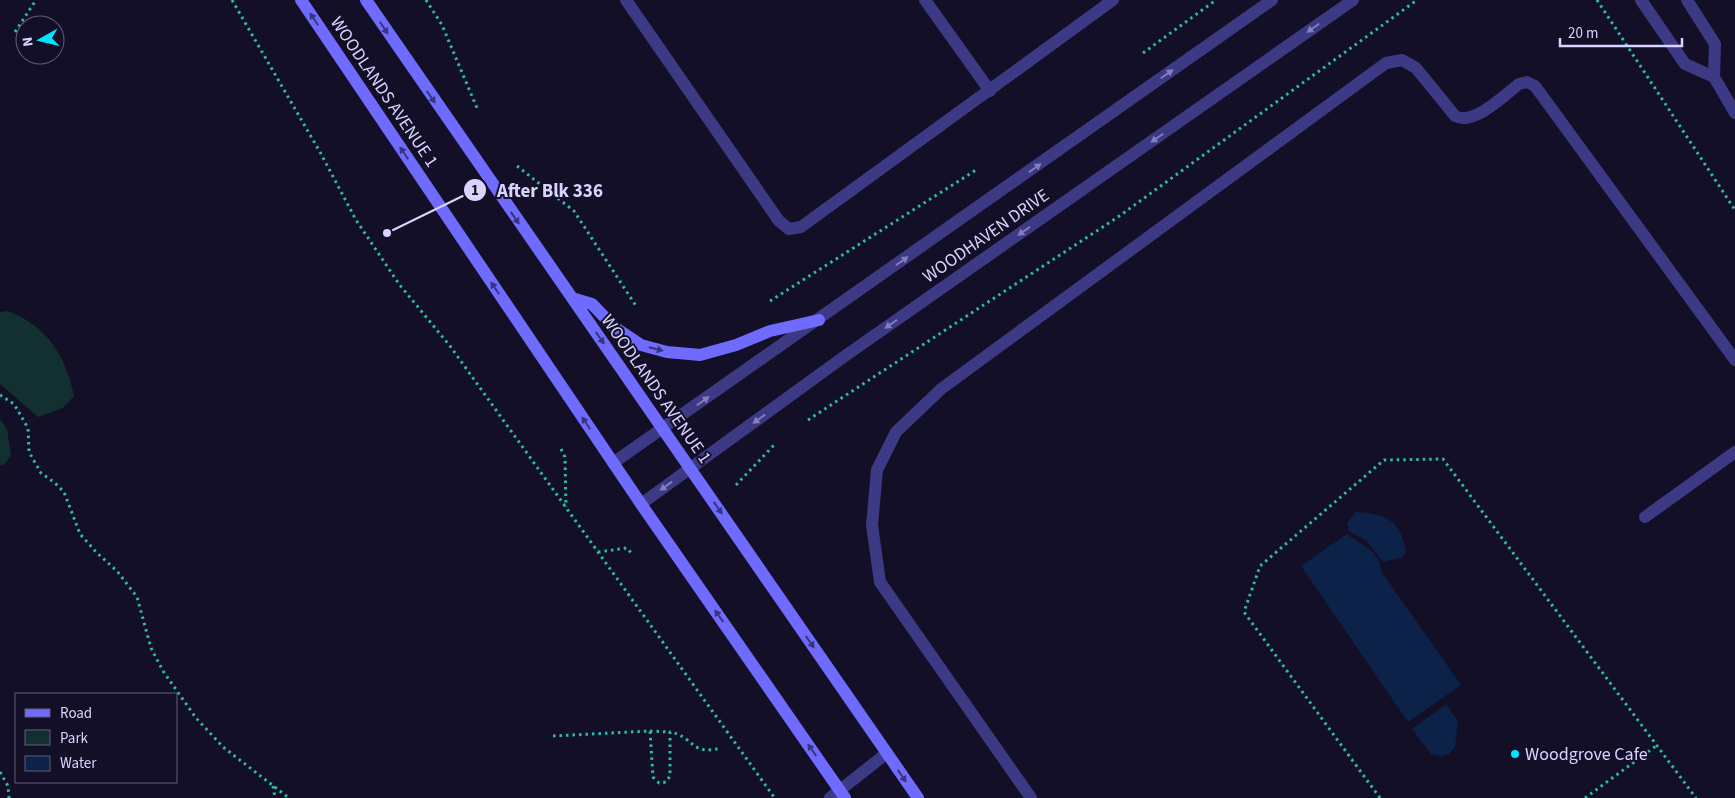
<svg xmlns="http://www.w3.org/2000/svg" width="1735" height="798" font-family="'Source Sans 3',sans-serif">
  <rect width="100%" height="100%" fill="#130f26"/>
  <path fill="#12302f" d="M8,311C47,326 66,356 74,396L63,408L38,417L0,384V312Z
    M0,419L7,429L11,455L5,464L0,466Z"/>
  <path fill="#0c2248" d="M1356,512C1385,513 1401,520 1406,552L1403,557L1383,562L1367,541L1349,531L1347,523Z
    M1347,534C1360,545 1380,550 1381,571L1461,685L1408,722L1301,566Z
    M1446,704L1458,721L1455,747L1449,754L1441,756L1431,754L1412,729Z"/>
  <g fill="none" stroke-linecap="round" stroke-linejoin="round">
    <path stroke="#2fb8b0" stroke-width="3" stroke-dasharray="2.5 4" stroke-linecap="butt" d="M232,0L320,152L356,220L399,284L450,346L774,797L772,798
      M426,0L442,25L477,108
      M1597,0L1735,210
      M15,32L36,0
      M1143,53L1216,0
      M517,166L574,211L636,306
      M770,301L976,170
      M0,395L14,404L28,428L29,452L41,473L55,483L64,492L80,534L97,553L117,571L137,597L151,648L163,671L196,718L223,747L289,798
      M808,420L1118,217L1417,0
      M561,449L565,457L566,507
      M736,485L775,444
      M598,552L627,548L632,554
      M650,731L670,732
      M553,736L650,731L653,777L659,783L666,782L670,776V732C695,737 690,756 721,748
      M0,772L8,786L9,798
      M273,786L275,798
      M1380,798L1244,612L1260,566L1384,460L1443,459L1696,798
      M1585,798L1656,746"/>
    <path stroke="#3d3a85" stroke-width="12" d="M626,0L779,221L789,229L801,227L1113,0
      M925,0L990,91
      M1645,517L1735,452
      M830,798L887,753
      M1031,798L880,582L872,525L877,470L896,432L941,389L1386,63L1402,60L1416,68L1455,116C1474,126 1503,96 1519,84L1527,82L1535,86L1735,360"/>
    <path stroke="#3d3a85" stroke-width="12" d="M1641,0L1685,64L1714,77
      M1687,0L1715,44L1714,77L1735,113
      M613,463L1272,0
      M641,504L845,356L1353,0"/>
    <path stroke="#6f6bff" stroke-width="12" d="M301,0L641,504L845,798
      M366,0L918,798
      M572,298L592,304L614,327L641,345L667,352L700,355L736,345L770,331L819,320"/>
  </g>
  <defs><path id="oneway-solid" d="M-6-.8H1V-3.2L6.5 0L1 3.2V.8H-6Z" transform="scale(1.25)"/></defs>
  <g fill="#38347d">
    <use href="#oneway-solid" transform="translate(314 19) rotate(-124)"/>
    <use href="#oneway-solid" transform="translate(384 28) rotate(57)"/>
    <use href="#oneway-solid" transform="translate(431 97) rotate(55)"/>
    <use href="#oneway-solid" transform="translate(404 153) rotate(-124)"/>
    <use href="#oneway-solid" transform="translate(515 218) rotate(55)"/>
    <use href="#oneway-solid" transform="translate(495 288) rotate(-124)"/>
    <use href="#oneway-solid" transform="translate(600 338) rotate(55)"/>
    <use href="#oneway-solid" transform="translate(656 349) rotate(14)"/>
    <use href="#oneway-solid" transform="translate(586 423) rotate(-124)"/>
    <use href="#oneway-solid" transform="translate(718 508) rotate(55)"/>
    <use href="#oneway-solid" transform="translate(719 616) rotate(-125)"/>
    <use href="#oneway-solid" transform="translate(810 642) rotate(55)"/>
    <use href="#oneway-solid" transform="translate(812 750) rotate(-125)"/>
    <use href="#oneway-solid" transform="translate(902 776) rotate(55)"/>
  </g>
  <g fill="#837fbc">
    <use href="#oneway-solid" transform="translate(1313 28) rotate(145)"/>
    <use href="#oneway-solid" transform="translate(1167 74) rotate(-35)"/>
    <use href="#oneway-solid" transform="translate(1157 138) rotate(145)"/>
    <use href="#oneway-solid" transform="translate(1035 168) rotate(-35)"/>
    <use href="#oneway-solid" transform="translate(1024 231) rotate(145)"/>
    <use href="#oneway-solid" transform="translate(902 261) rotate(-35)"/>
    <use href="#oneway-solid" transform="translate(891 324) rotate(145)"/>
    <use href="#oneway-solid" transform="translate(703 401) rotate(-35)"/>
    <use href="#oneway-solid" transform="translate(759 419) rotate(144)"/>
    <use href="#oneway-solid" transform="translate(666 486) rotate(144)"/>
  </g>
  <circle fill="#00e5ff" stroke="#130f26" stroke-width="2" cx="1515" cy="754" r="5"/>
  <g text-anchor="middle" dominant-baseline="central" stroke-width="4" stroke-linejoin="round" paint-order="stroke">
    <g font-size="18" fill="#d9d4ff" stroke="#130f26">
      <text transform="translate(384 92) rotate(56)">WOODLANDS AVENUE 1</text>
      <text transform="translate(986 236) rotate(-35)">WOODHAVEN DRIVE</text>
      <text transform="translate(656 389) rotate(55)">WOODLANDS AVENUE 1</text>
    </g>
    <g font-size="18" fill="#d9d4ff" stroke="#130f26" text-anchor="start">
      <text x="1525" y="754">Woodgrove Cafe</text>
    </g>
  </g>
  <path fill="none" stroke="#d9d4ff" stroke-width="2" d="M387 233L475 190"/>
  <g fill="#d9d4ff" stroke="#130f26" stroke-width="2">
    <circle cx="387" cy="233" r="5"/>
    <circle cx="475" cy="190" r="12"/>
  </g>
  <g font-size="15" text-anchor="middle" font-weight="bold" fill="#111">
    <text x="475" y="195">1</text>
  </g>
  <g font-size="19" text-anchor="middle" font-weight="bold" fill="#d9d4ff" stroke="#130f26" stroke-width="4" stroke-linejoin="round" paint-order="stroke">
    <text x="550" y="197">After Blk 336</text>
  </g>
  <rect x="15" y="693" width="162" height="90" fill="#130f26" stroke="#625e7d"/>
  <rect x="25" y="709" width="25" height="8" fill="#6f6bff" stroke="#625e7d"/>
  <text x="60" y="718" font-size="15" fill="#d9d4ff">Road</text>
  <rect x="25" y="730" width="25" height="15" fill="#12302f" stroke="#625e7d"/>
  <text x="60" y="743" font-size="15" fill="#d9d4ff">Park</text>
  <rect x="25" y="756" width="25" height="15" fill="#0c2248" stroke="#625e7d"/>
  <text x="60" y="768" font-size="15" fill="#d9d4ff">Water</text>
  <g transform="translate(40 40) rotate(262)"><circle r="24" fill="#130f26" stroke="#625e7d"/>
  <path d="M0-4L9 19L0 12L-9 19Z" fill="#00e5ff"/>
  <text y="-8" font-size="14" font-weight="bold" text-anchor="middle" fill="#d9d4ff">N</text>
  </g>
  <path d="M1560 38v8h122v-8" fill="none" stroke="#d9d4ff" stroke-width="2.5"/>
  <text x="1568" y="38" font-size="15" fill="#d9d4ff" stroke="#130f26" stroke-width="4" paint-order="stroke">20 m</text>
</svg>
